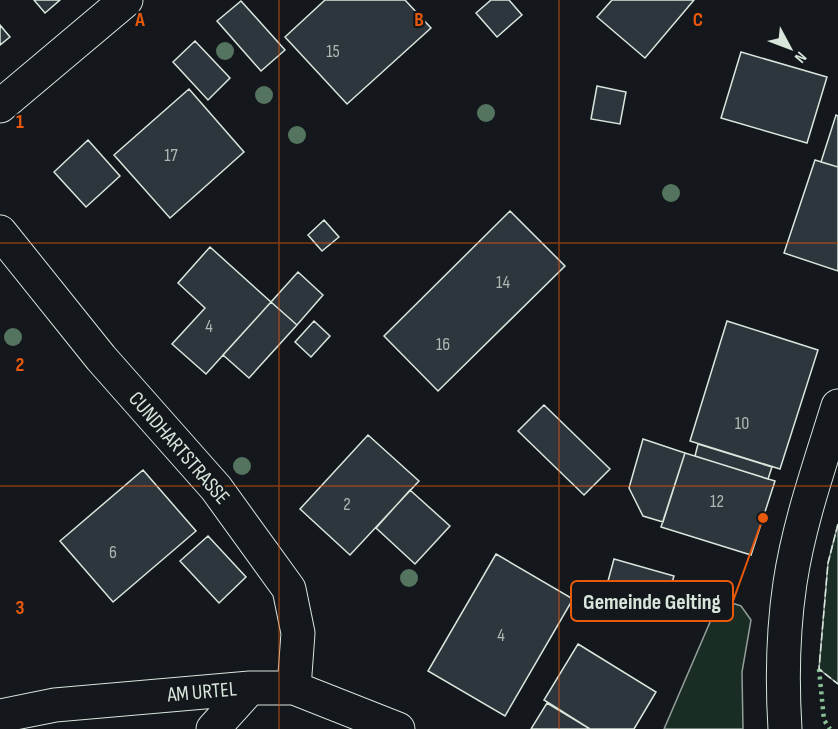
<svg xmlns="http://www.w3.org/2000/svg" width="838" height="729" font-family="'Sofia Sans Condensed',sans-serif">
  <rect width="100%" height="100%" fill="#14181c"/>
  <path fill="#1a2d24" stroke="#939e99" stroke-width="1.5" d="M838,524V684L819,669L828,563Z
    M720,599L741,606L751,620L742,672L743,729H664Z"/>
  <path fill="#2c363c" stroke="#d8e6dc" stroke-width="1.5" d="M34,0H60L45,13Z
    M325,0H405L431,28L347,104L285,37Z
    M491,0H509L522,15L497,37L476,13Z
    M612,0H694L645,58L597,17Z
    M241,1L285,50L261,71L217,21Z
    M0,25L10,37L0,45Z
    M195,41L230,78L208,100L173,62Z
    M741,52L827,77L807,143L721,118Z
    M597,86L626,92L620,124L591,119Z
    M189,89L244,152L170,218L114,155Z
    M836,115L838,116V167L821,162Z
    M88,140L120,176L86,207L54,172Z
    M815,160L838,167V271L784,253Z
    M510,211L565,266L438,391L384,336Z
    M324,220L339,237L322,251L308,235Z
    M210,247L271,302L206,374L172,344L205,308L178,283Z
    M298,272L323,295L297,325L271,302Z
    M271,302L297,325L249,378L223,355Z
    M314,321L330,336L311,357L295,342Z
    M727,321L818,350L780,469L690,441Z
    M544,405L610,469L584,495L518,431Z
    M368,435L419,481L350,555L300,509Z
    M643,439L685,453L663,522L643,516L629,488Z
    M698,444L772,467L768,479L695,456Z
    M685,453L775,481L751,555L661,527Z
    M143,470L196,531L113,602L60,541Z
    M410,490L450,526L415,564L376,528Z
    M208,536L246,577L219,603L180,561Z
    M496,554L573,599L505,716L428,671Z
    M614,559L674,576L664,610L605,592Z
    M578,644L656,692L634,729H590L544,700Z
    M547,703L590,729H531Z"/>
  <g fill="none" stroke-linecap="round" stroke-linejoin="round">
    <defs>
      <path id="minor" d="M0,106L126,0
        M0,232L101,358L216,488L289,589L298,633L294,688
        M0,716L55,705L250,688H294L398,729
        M213,729L250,688"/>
      <path id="secondary" d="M785,729C782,681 783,630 790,583C799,523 820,464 838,406"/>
    </defs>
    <use href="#minor" stroke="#d8e6dc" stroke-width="35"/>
    <use href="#secondary" stroke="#d8e6dc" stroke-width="35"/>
    <use href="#minor" stroke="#14181c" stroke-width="33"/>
    <use href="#secondary" stroke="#14181c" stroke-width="33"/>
    <path stroke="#8ac095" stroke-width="4.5" stroke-dasharray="3 4.5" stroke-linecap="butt" d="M819,669L824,720L830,729"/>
    <path stroke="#d8e6dc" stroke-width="1.5" stroke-dasharray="8 3" stroke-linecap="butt" d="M838,524L828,563L819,669L838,684"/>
  </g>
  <g fill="#55745f">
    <circle cx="225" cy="51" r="9"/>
    <circle cx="264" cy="95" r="9"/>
    <circle cx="486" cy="113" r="9"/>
    <circle cx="297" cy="135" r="9"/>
    <circle cx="671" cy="193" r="9"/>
    <circle cx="13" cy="337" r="9"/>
    <circle cx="242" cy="466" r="9"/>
    <circle cx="409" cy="578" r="9"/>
  </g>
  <path fill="none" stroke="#e8590c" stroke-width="1.5" stroke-opacity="0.55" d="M279,0V729M559,0V729M0,243H838M0,486H838"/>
  <g text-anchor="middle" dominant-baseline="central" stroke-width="4.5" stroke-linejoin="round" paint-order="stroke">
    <g font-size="18" fill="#adbab4">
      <text x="333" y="51">15</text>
      <text x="171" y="155">17</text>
      <text x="503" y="282">14</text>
      <text x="209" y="326">4</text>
      <text x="443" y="344">16</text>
      <text x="742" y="423">10</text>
      <text x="717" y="501">12</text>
      <text x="347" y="504">2</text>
      <text x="113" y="552">6</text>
      <text x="501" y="635">4</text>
    </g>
    <g font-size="21" fill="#d8e6dc" stroke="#14181c">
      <text transform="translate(179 448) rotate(49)">CUNDHARTSTRASSE</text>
      <text transform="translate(202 692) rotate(-5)">AM URTEL</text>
    </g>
  </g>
  <g font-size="20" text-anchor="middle" font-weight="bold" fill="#e8590c" stroke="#14181c" stroke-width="4.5" stroke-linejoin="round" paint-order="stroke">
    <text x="140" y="26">A</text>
    <text x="419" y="26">B</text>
    <text x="698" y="26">C</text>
    <text x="20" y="128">1</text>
    <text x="20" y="371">2</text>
    <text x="20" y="614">3</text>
  </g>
  <path fill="none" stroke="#e8590c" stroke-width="2" d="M763 518L733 601"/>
  <circle fill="#e8590c" stroke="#14181c" stroke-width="2" cx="763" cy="518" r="6"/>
  <rect fill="#14181c" stroke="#e8590c" stroke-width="2" x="571" y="581" width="162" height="40" rx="6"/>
  <g font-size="22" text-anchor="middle" font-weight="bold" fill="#d8e6dc">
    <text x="652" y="609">Gemeinde Gelting</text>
  </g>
  <g transform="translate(790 48) rotate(131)" stroke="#14181c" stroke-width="4.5" paint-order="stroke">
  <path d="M0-4.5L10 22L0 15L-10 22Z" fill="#d8e6dc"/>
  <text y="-9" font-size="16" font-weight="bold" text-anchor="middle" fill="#d8e6dc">N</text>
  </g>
</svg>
